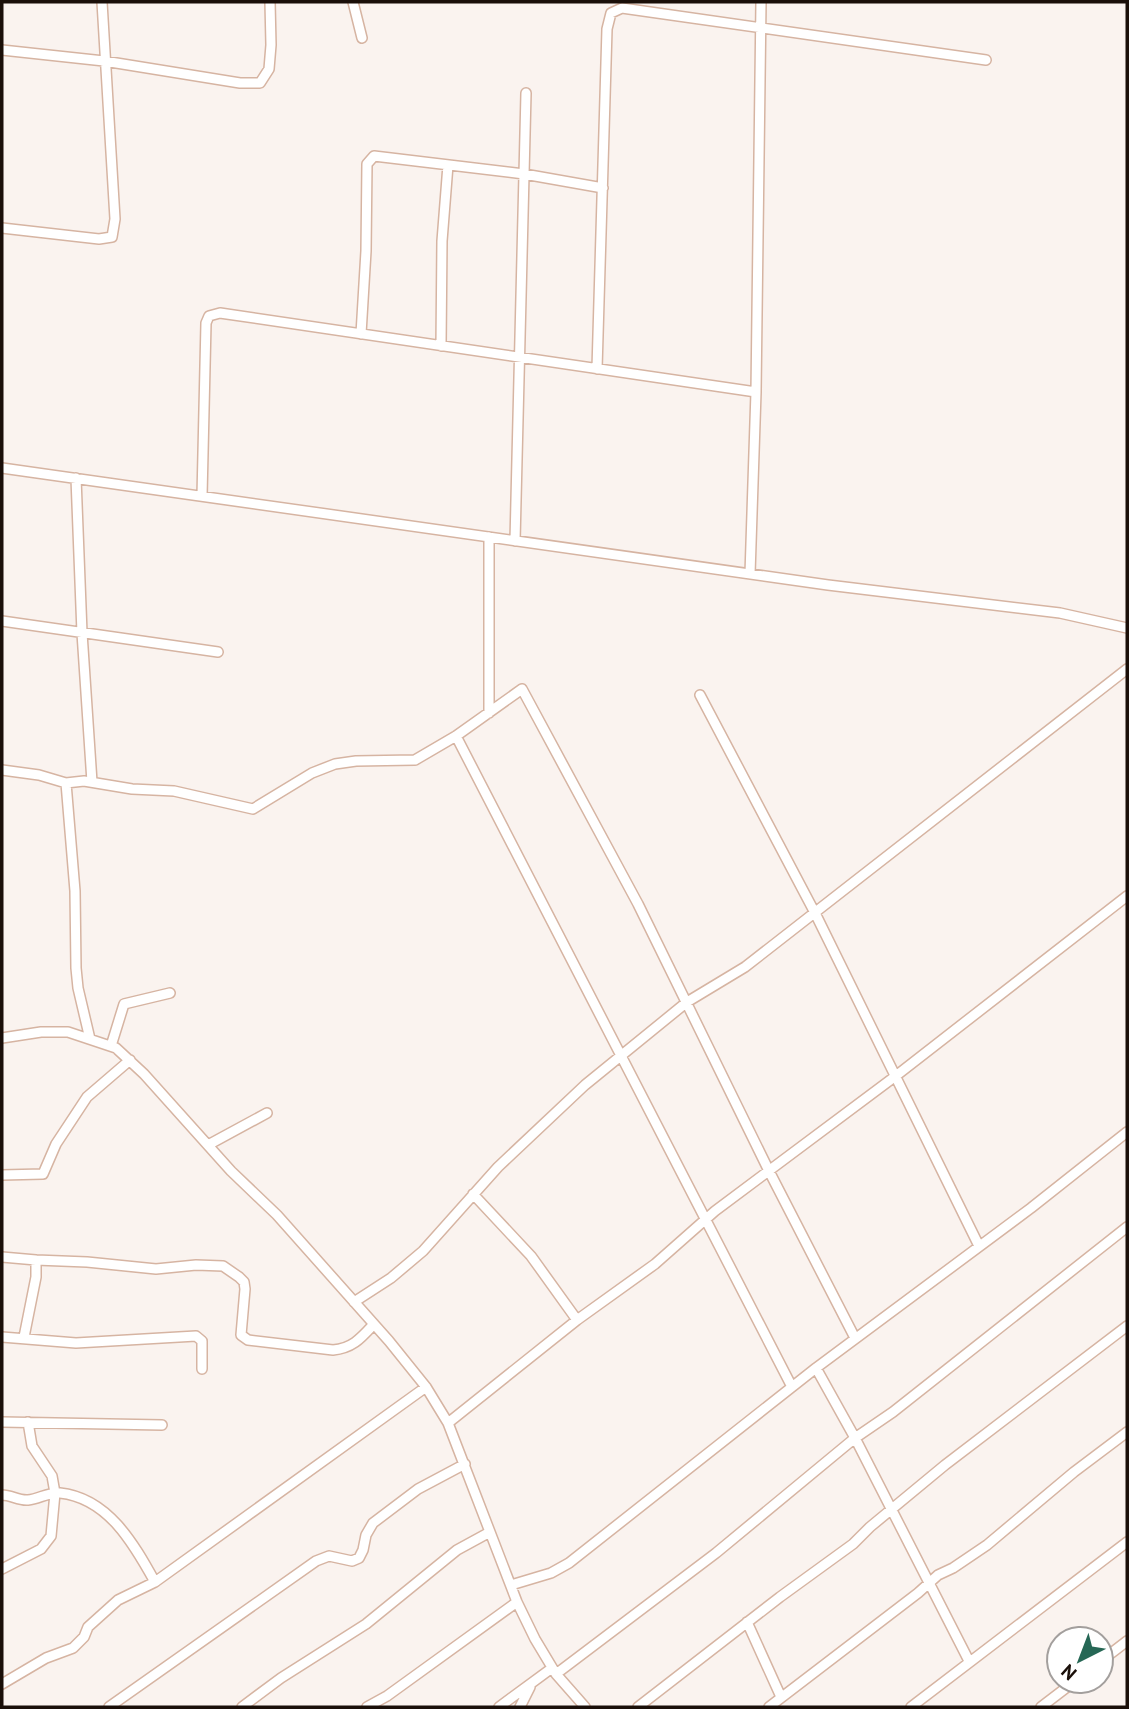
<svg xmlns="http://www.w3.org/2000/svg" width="1129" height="1709" font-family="'PT Sans',sans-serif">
  <rect width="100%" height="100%" fill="#faf3ef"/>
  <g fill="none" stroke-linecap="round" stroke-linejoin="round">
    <defs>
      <path id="minor" d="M353,2L362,38
        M2,50L104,61L240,83H260L269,69L271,45L270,2
        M2,228L99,239L112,237L115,219L102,2
        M361,334L366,251L367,164L374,156L524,174L603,188
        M441,346L442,241L448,165
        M597,369L607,29L611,13L622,8L986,60
        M2,468L828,585L1060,613L1127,628
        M76,478L82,633L92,782
        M202,496L206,323L209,316L220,313L756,392
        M489,537V713
        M515,541L526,93
        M750,574L756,392L761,2
        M2,621L218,652
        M700,695L815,913L979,1246
        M456,736L792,1387
        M2,770L39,775L66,783L84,781L132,789L174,791L253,809L312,773L335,764L356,761L415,760L456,736L522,689L638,904L769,1171L855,1338
        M66,783L75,891L76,968L78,988L90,1039
        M2,1038L41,1032H68L116,1048L144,1074L231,1171L277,1215L389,1341L426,1387L448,1423L517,1602L535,1639L556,1674L585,1707
        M111,1046L124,1004L170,993
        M208,1145L267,1113
        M2,1175L43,1174L56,1144L87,1097L130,1060
        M473,1194L531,1256L577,1320
        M2,1257L36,1260V1277L24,1337
        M36,1260L87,1262L156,1269L196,1265L223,1266L239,1277L244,1282L245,1289L241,1335L248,1340L333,1350C353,1348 361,1338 374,1324
        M354,1302L391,1278L423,1251L498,1167L585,1085L687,1002L745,967L1127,669
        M2,1337L76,1343L196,1336L202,1341V1369
        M816,1368L855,1438L969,1661
        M2,1422L162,1425
        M448,1423L577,1320L655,1264L715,1211L897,1075L1127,896
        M2,1495C11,1495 19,1501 28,1500C39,1499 48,1492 60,1493C108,1498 134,1544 155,1582
        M2,1569L41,1549L51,1536L55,1493L52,1476L32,1446L28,1422
        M511,1585L551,1573L569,1563L816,1368L1031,1208L1127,1132
        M747,1622L781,1697
        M1101,1661L1127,1641
        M556,1674L716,1553L855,1438L893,1412L1127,1227
        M2,1684L46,1658L73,1648L84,1637L88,1627L118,1600L155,1582L426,1387
        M109,1707L316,1561L329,1556L352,1561L359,1558L363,1550L366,1535L373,1523L418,1489L465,1464
        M242,1707L281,1678L366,1624L457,1550L490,1532
        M367,1707L387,1696L517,1602
        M499,1707L552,1668
        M520,1707L530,1687
        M638,1707L780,1597L853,1544L870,1527L945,1465L1127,1326
        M769,1707L918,1593L938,1575L953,1568L987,1545L1074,1472L1127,1432
        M911,1707L1127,1542
        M1041,1707L1075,1681"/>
    </defs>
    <use href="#minor" stroke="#d6b4a2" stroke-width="12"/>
    <use href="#minor" stroke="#fff" stroke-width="9"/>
  </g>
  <rect width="1129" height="1709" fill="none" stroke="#1a0f09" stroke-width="7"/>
  <g transform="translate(1080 1660) rotate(222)"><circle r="33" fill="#ffffff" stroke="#a39f9d" stroke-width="2"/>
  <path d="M0-5L12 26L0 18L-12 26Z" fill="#266755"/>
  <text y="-10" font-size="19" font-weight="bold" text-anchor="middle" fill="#1a0f09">N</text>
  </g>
</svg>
